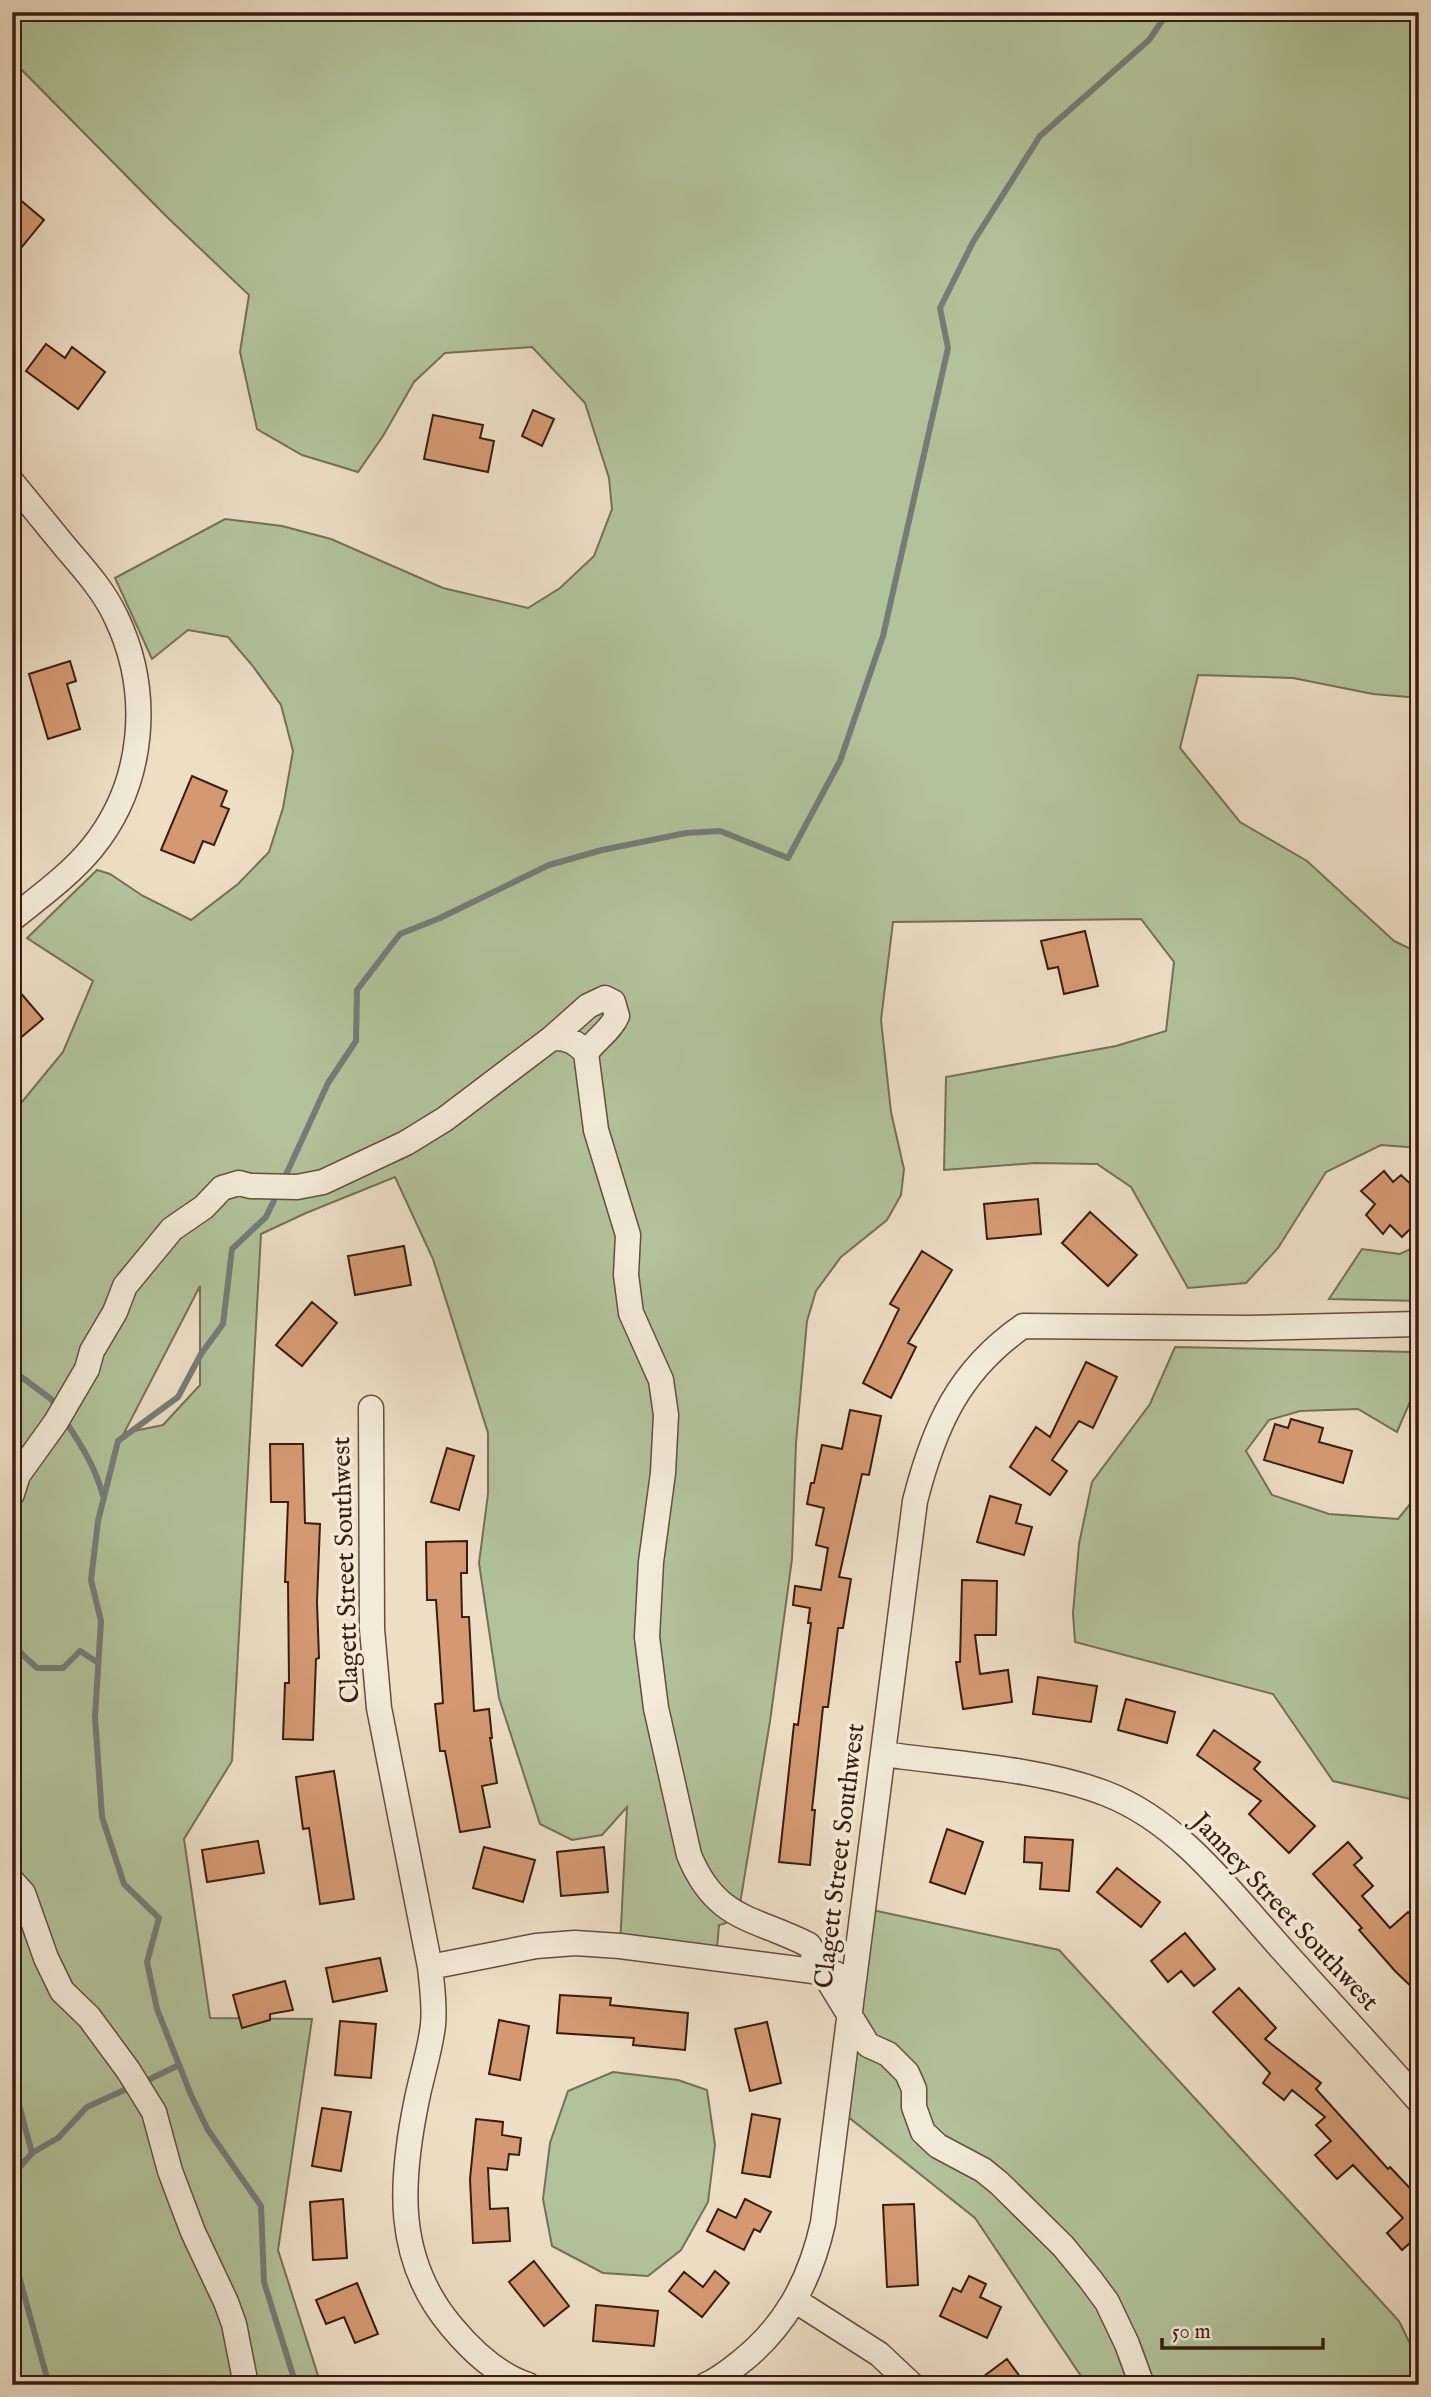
<svg xmlns="http://www.w3.org/2000/svg" width="1431" height="2397" font-family="'IM FELL English',serif">
  <rect width="100%" height="100%" fill="#eddec5"/>
  <filter id="stains"><feTurbulence type="fractalNoise" baseFrequency=".00286" numOctaves="4"/><feColorMatrix values="0 0 0 0 .2 0 0 0 0 .09 0 0 0 0 .02 0 0 0 .5 -.17"/></filter>
  <radialGradient id="worn" r=".72"><stop offset=".6" stop-color="#630" stop-opacity="0"/><stop offset="1" stop-color="#630" stop-opacity=".3"/></radialGradient>
  <path fill="#b2c29a" stroke="#767056" stroke-width="2" fill-rule="evenodd" d="M12,12H1419V698L1373,694L1293,678L1198,675L1180,748L1240,822L1307,861L1394,941L1419,953V1148L1381,1145L1326,1172L1278,1248L1246,1283L1188,1288L1131,1187L1097,1164L1035,1163L944,1170L946,1077L1116,1046L1166,1031L1174,962L1141,919L893,922L881,1020L891,1112L904,1169L901,1195L887,1220L841,1257L816,1291L807,1321L796,1443L792,1559L770,1721L739,1910L726,1923L719,1925L716,1959L620,1946L627,1807L602,1835L572,1840L540,1824L499,1698L479,1563L488,1494V1433L433,1259L395,1177L306,1213L261,1234L232,1761L184,1839L210,2018L312,2019L278,2250L321,2385H12V1114L63,1052L93,981L27,938L97,870L110,874L143,896L191,920L238,884L269,852L283,808L293,751L281,705L252,665L228,637L188,630L152,659L115,578L225,519L282,526L331,539L443,588L528,608L560,588L594,556L612,509L609,478L585,403L532,347L445,353L414,382L383,436L358,472L302,455L257,429L240,352L249,295L167,217L12,60ZM200,1286V1385L163,1425L124,1433Z
    M1419,1245V1301L1329,1299L1362,1249L1400,1254Z
    M1175,1347L1415,1352L1418,1383L1397,1432L1358,1409L1300,1411L1269,1420L1246,1451L1272,1495L1329,1514L1398,1519L1419,1493V1801L1333,1781L1273,1694L1075,1642L1073,1613L1079,1544L1092,1482L1150,1404Z
    M863,1908L1059,1950L1399,2321L1419,2362V2385H1087L975,2218L837,2108Z
    M613,2072L678,2080L707,2090L715,2145L708,2202L681,2250L648,2276L603,2273L552,2246L543,2199L550,2143L568,2091Z"/>
  <g fill="none" stroke-linecap="round" stroke-linejoin="round">
    <path stroke="#757c78" stroke-width="6" d="M284,1179L328,1083L356,1041L357,990L400,934L440,918L549,865L602,850L686,833L720,831L788,858L840,761L883,636L948,348L940,308L973,242L1040,136L1149,40L1168,12
      M278,1192L266,1217L232,1249L223,1324L201,1354L178,1397L118,1441L98,1521L91,1580L101,1621L95,1717L102,1817L124,1884L159,1918L147,1962L157,2009L191,2095L208,2130L261,2206L264,2282L296,2385
      M12,1370L51,1399L58,1410
      M64,1419C80,1443 96,1468 103,1496
      M12,1645L37,1668H63L80,1651L97,1662
      M12,2079L32,2153L58,2138L87,2107L131,2087
      M150,2079L179,2065
      M12,2176L32,2153
      M12,2251L49,2385"/>
  </g>
  <path fill="#d49973" stroke="#3b1d11" stroke-width="2" d="M12,193L44,220L12,259Z
    M46,344L65,358L72,347L105,372L78,409L26,371Z
    M533,410L554,419L542,446L522,436Z
    M433,415L483,425L480,438L494,441L488,472L424,459Z
    M70,661L76,681L67,684L80,729L48,739L29,674Z
    M192,776L227,791L221,806L229,809L214,845L203,841L194,863L161,850Z
    M1085,931L1098,986L1064,994L1058,967L1048,969L1041,941Z
    M12,983L43,1019L12,1045Z
    M1384,1171L1393,1182L1401,1175L1418,1191L1411,1200L1419,1208V1220L1402,1237L1390,1225L1383,1234L1366,1215L1375,1204L1361,1191Z
    M1038,1199L1041,1234L987,1239L984,1204Z
    M1090,1212L1137,1255L1108,1286L1062,1243Z
    M404,1246L411,1285L355,1295L348,1256Z
    M922,1251L952,1270L908,1343L916,1347L891,1398L863,1383L899,1309L890,1304Z
    M312,1302L337,1323L302,1366L276,1345Z
    M1086,1362L1117,1377L1093,1428L1079,1421L1052,1460L1067,1471L1050,1495L1010,1467L1036,1427L1050,1437Z
    M850,1410L881,1416L869,1475L862,1474L839,1577L851,1579L843,1628H838L828,1707H823L812,1810H815L810,1865L779,1862L794,1724L798,1725L811,1623H808L810,1608L793,1605L795,1586L821,1590L828,1548L816,1545L824,1508L807,1504L811,1483H814L822,1445L842,1449Z
    M1291,1419L1323,1428L1319,1442L1352,1451L1343,1483L1264,1460L1275,1424L1288,1428Z
    M270,1444H303L305,1523L320,1524L317,1602L319,1658L316,1659L313,1740L283,1739L285,1683H289L288,1582H285L288,1502H271Z
    M447,1448L474,1456L459,1510L431,1502Z
    M990,1496L1021,1505L1016,1523L1032,1527L1024,1555L977,1542Z
    M467,1541V1573H461L462,1617H469L474,1711L489,1709L492,1738H490L497,1783L482,1786L490,1827L460,1832L445,1751H440L435,1704L443,1703L436,1600H427L426,1542Z
    M962,1580L997,1581L996,1635H975L980,1674L1008,1670L1012,1702L963,1709L956,1662H960Z
    M1038,1677L1097,1686L1091,1722L1033,1714Z
    M1126,1699L1175,1712L1167,1743L1118,1730Z
    M1214,1730L1260,1762L1254,1769L1315,1826L1289,1853L1249,1814L1261,1801L1197,1755Z
    M334,1771L354,1899L320,1904L309,1828L303,1829L296,1777Z
    M947,1829L983,1842L965,1894L930,1882Z
    M1025,1837L1073,1840L1069,1891L1040,1889L1042,1863L1024,1862Z
    M258,1841L264,1873L207,1882L202,1850Z
    M1348,1842L1362,1858L1354,1865L1373,1886L1362,1896L1390,1928L1408,1912L1419,1923L1411,1932L1419,1941V1994L1395,1971L1359,1930L1362,1928L1313,1874Z
    M484,1847L535,1860L523,1902L473,1888Z
    M604,1847L608,1892L561,1896L557,1852Z
    M1117,1868L1160,1902L1141,1927L1097,1892Z
    M1185,1933L1215,1969L1194,1986L1181,1971L1168,1982L1151,1961Z
    M380,1958L387,1991L333,2002L326,1968Z
    M285,1981L293,2010L270,2014V2020L242,2028L233,1995Z
    M1239,1988L1276,2028L1265,2039L1321,2083L1316,2089L1388,2169L1390,2167L1419,2198V2235L1402,2250L1387,2233L1403,2218L1353,2165L1337,2179L1315,2155L1331,2141L1316,2125L1325,2117L1292,2090L1284,2100L1263,2083L1270,2073L1213,2012Z
    M560,1995L611,1998L610,2005L688,2013L685,2050L633,2045L634,2038L557,2033Z
    M499,2020L529,2026L520,2080L489,2074Z
    M340,2021L376,2024L371,2078L335,2075Z
    M767,2022L781,2083L750,2091L735,2029Z
    M322,2108L351,2112L341,2171L312,2166Z
    M752,2114L780,2119L770,2177L742,2173Z
    M476,2119L503,2122L502,2135L521,2138L519,2155L509,2154L507,2170L488,2168L490,2209L508,2208L510,2241L473,2243L470,2179Z
    M343,2199L347,2258L313,2260L310,2202Z
    M745,2199L771,2212L760,2232L754,2229L744,2250L707,2231L718,2209L736,2218Z
    M914,2204L918,2285L887,2287L883,2205Z
    M534,2261L569,2306L544,2326L509,2282Z
    M715,2271L729,2283L702,2317L669,2291L684,2272L703,2287Z
    M969,2276L986,2284L980,2297L1001,2307L987,2338L940,2316L953,2288L961,2292Z
    M357,2283L378,2334L355,2343L344,2317L326,2324L316,2300Z
    M596,2305L658,2311L654,2346L593,2341Z
    M1007,2359L1026,2385H972Z"/>
  <g fill="none" stroke-linecap="round" stroke-linejoin="round">
    <defs>
      <path id="minor" d="M12,482C30,504 48,526 66,548C84,569 104,591 116,617C152,692 145,783 92,848C70,875 39,897 12,919
        M552,1038L588,1006L605,998L613,1002L617,1016C611,1030 595,1040 586,1053
        M371,1408L372,1629L379,1708L430,1967C432,1986 435,2006 433,2025C430,2051 422,2074 417,2099C400,2181 394,2259 452,2327C472,2351 497,2375 528,2385
        M12,1494L18,1475L56,1422L87,1369L92,1351L115,1312L125,1286L172,1229L204,1207L222,1188L239,1183L250,1186L297,1187L323,1182L406,1143L445,1119L552,1038C567,1037 576,1042 586,1053L596,1130L628,1235L626,1275L631,1313L661,1380L666,1415L663,1473L651,1562L647,1637L656,1708L689,1855C716,1921 754,1917 809,1945L823,1972L868,2045L888,2054L907,2073L914,2089V2107L923,2132L938,2146L983,2170L999,2183L1063,2246L1090,2279L1107,2302L1127,2344L1142,2385
        M883,1754C953,1764 1041,1768 1107,1794C1179,1822 1230,1891 1280,1947C1326,1998 1373,2049 1419,2101
        M12,1881L23,1893L46,1958L62,1991L89,2017L128,2070L154,2112L170,2171L193,2232L226,2302L234,2324L246,2385
        M430,1967L536,1946L575,1943L620,1946L836,1974
        M796,2301L879,2354L912,2385
        M706,2385C717,2380 728,2372 738,2364C785,2328 810,2281 823,2223L915,1501C934,1427 958,1371 1023,1326L1249,1328L1419,1324"/>
    </defs>
    <use href="#minor" stroke="#684d3e" stroke-width="27"/>
    <use href="#minor" stroke="#f3ead9" stroke-width="24"/>
  </g>
  <g text-anchor="middle" dominant-baseline="central" stroke-width="7" stroke-linejoin="round" paint-order="stroke">
    <g font-size="26" fill="#3b1d11" stroke="#f3ead9">
      <text transform="translate(346 1570) rotate(-92)">Clagett Street Southwest</text>
      <text transform="translate(840 1856) rotate(-83)">Clagett Street Southwest</text>
      <text transform="translate(1285 1912) rotate(47)">Janney Street Southwest</text>
    </g>
  </g>
  <rect width="1431" height="2397" fill="none" stroke="#eddec5" stroke-width="42"/>
  <rect x="14" y="14" width="1403" height="2369" fill="none" stroke="#3b1d11" stroke-width="3.5"/>
  <rect x="21" y="21" width="1389" height="2355" fill="none" stroke="#3b1d11" stroke-width="2"/>
  <path d="M1162 2338v10h161v-10" fill="none" stroke="#3b1d11" stroke-width="3.5"/>
  <text x="1172" y="2338" font-size="21" fill="#3b1d11" stroke="#f3ead9" stroke-width="5" paint-order="stroke">50 m</text>
  <rect width="100%" height="100%" filter="url(#stains)"/>
  <rect width="100%" height="100%" fill="url(#worn)"/>
</svg>
